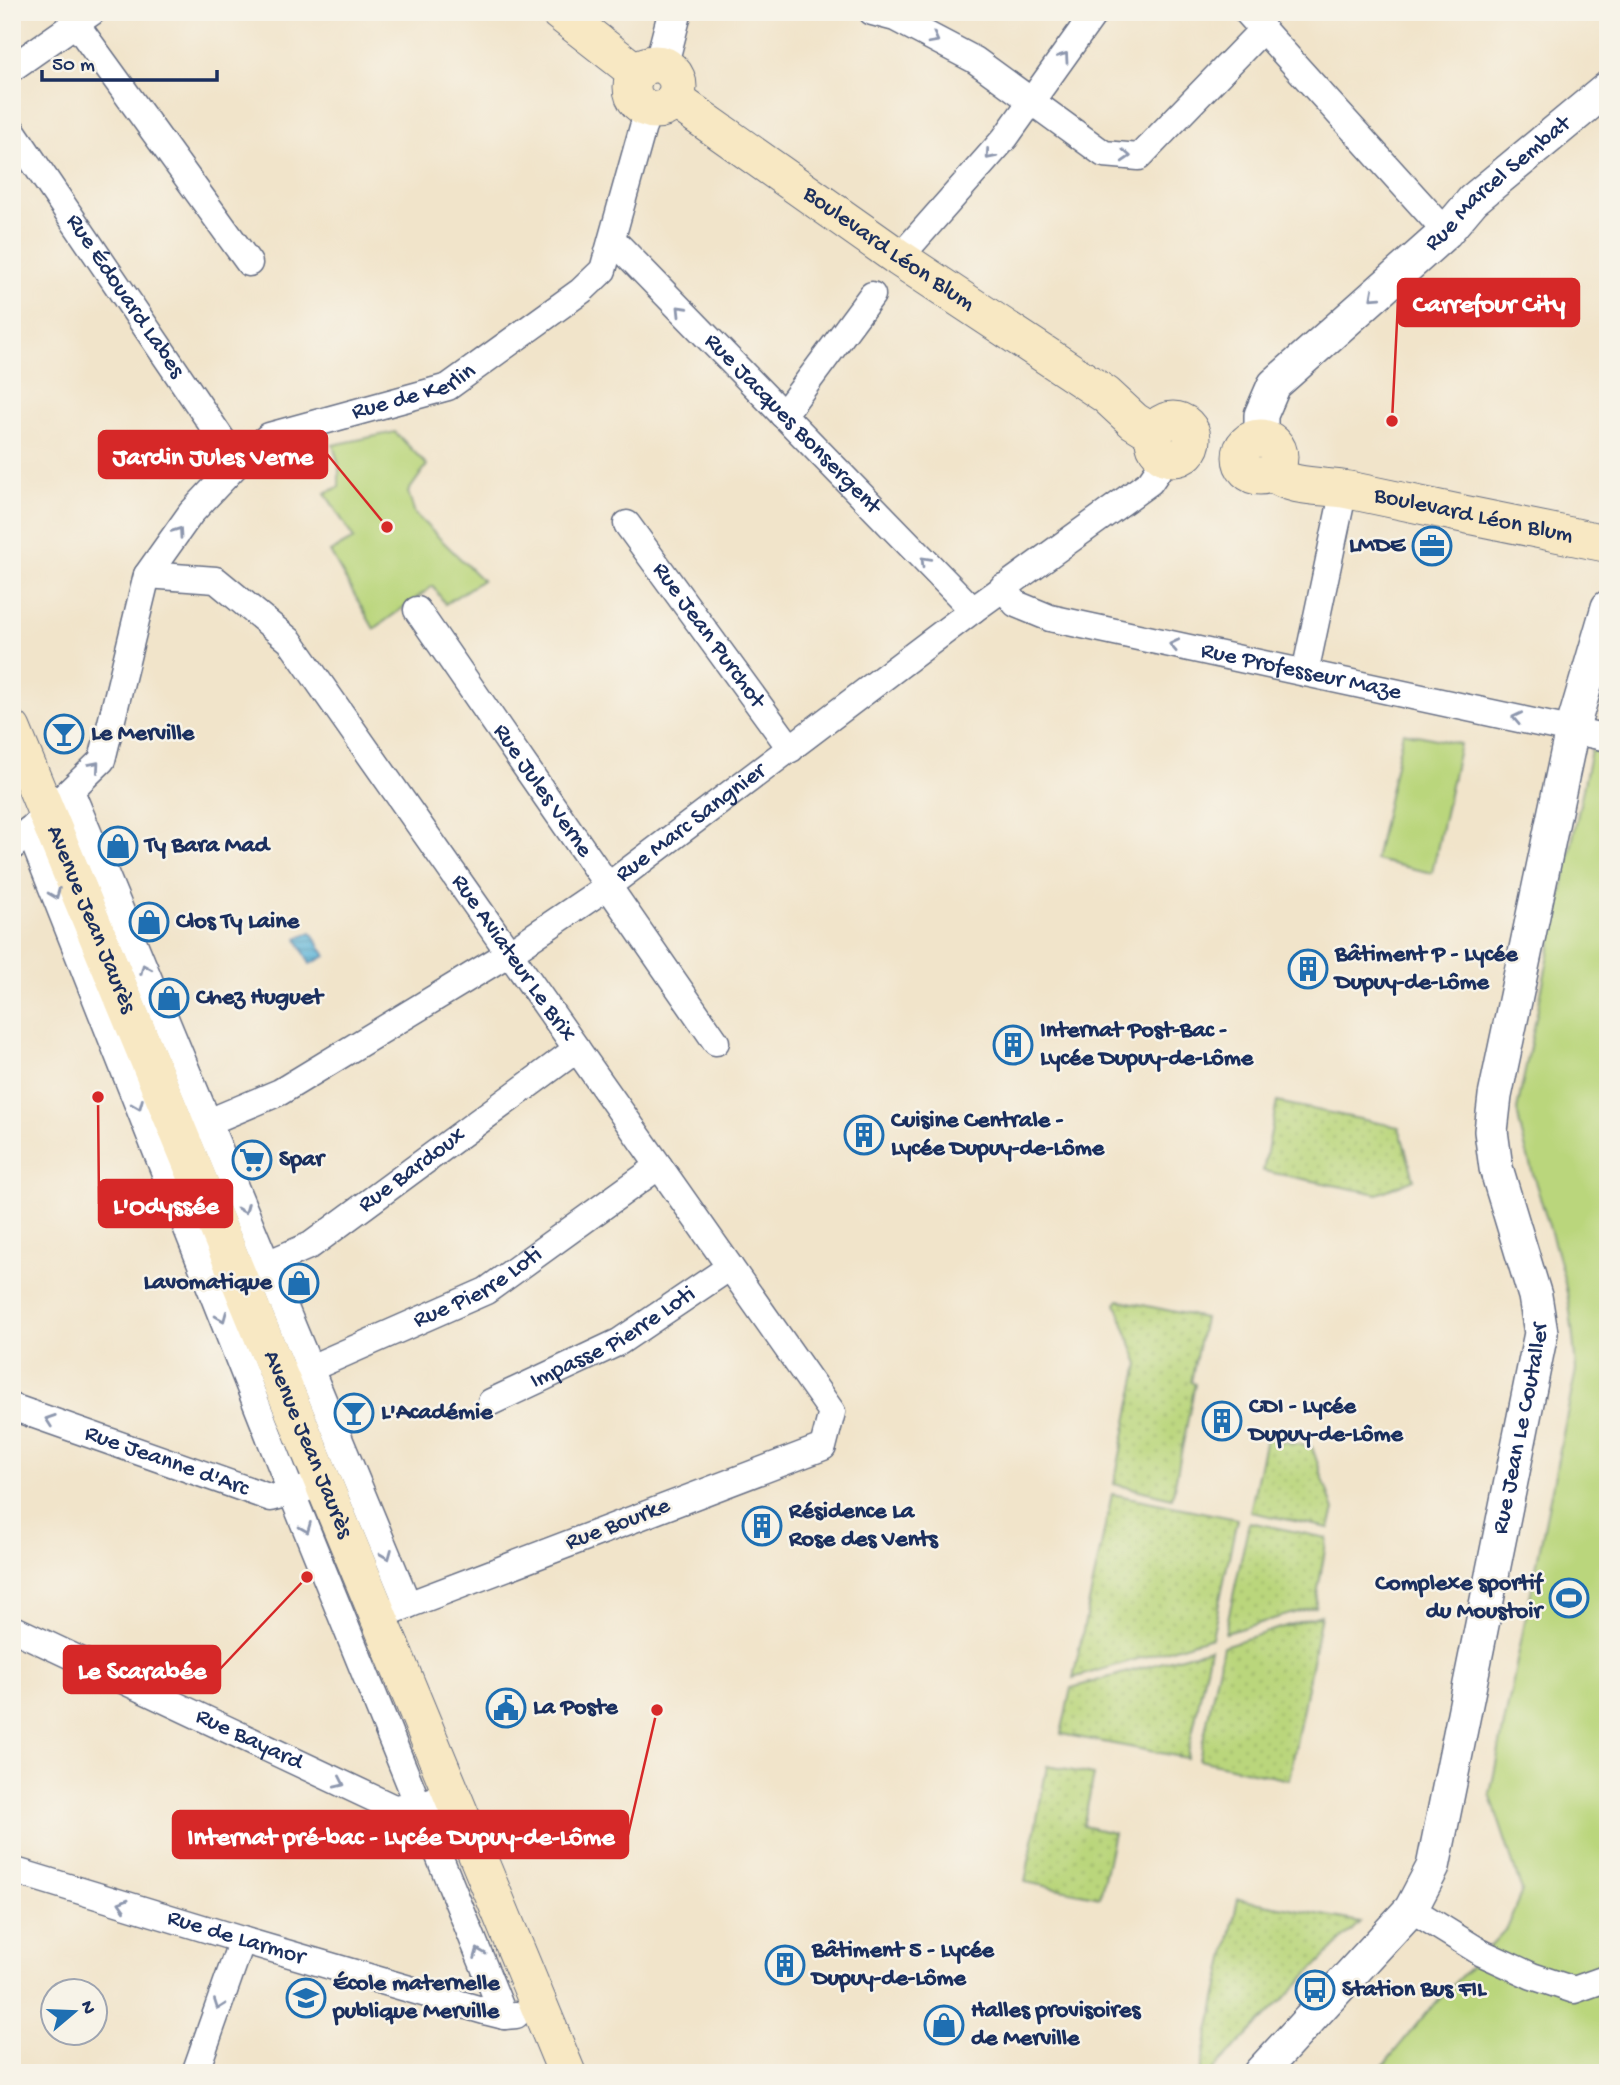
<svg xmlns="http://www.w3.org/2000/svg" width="1620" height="2085" font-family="'Gochi Hand',sans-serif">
  <defs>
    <pattern id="grass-dots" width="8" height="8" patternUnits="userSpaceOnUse" patternTransform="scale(1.75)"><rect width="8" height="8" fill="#bad67c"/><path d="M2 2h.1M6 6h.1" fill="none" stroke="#9fb86e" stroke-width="1.8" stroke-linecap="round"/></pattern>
    <pattern id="water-rules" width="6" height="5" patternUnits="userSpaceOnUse" patternTransform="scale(1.75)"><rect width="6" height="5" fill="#5bb4d8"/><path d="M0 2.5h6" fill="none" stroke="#4a93b2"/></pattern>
  </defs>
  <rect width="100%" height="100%" fill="#f7f3e8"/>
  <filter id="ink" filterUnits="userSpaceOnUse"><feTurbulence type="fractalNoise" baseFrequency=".0143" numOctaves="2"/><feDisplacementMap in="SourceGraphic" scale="14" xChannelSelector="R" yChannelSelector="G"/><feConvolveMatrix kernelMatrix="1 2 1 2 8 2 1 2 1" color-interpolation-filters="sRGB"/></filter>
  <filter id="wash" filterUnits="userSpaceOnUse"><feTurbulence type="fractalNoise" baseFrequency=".00686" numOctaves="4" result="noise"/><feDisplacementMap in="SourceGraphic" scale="28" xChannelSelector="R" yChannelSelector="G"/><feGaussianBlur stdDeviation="1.57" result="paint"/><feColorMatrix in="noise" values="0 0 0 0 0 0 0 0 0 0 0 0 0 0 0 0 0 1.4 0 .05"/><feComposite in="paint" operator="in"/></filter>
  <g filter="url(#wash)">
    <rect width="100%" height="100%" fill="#f1e4ca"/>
    <path fill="url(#grass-dots)" stroke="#6a826d" stroke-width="2" d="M1277,1102L1399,1127L1414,1179L1378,1194L1263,1171Z
      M1119,1300L1204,1318L1191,1382L1195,1384L1172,1498L1114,1484L1139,1364L1116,1304Z
      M1266,1438L1312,1447L1334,1510L1329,1528L1250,1512Z
      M1112,1494L1237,1519L1212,1637L1073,1678Z
      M1249,1522L1327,1538L1315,1607L1225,1633Z
      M1321,1615L1289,1780L1199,1760L1223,1646Z
      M1210,1649L1187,1758L1061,1734L1071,1688Z
      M1047,1766L1094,1775L1083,1826L1114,1833L1100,1897L1025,1882Z
      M1238,1899L1360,1922L1210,2073H1200Z"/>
    <path fill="#bad67c" stroke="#6a826d" stroke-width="2" d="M395,432L427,465L408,492L415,514L482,580L445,604L433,586L374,629L330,552L354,539L325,493L339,487V465L333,445Z
      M1403,732L1460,744L1432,873L1375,860Z
      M1591,750L1608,754V2073H1377L1427,2012L1506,1929L1522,1891L1490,1794L1576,1370C1573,1338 1571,1306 1563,1275C1549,1219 1527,1166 1517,1110Z"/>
    <path fill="url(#water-rules)" stroke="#3b729b" stroke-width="2" d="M311,932L326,956L310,964L297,939Z"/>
  </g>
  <g filter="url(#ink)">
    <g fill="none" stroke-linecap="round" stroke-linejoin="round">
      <defs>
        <g id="minor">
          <path d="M872,12L895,18L975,60L1104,154L1139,157L1263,29"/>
          <path d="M1247,12L1446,232"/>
          <path d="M76,24L249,263"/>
          <path d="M12,68L92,12"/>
          <path id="s1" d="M12,130L238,463"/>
          <path id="s2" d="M613,240L973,610"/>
          <path d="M899,258L1005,138L1095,12"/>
          <path d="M783,415L872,295"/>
          <path id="s3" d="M627,524L791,749"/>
          <path id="s4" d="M147,575L216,580L290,641L832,1412L823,1447L379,1616"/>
          <path id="s5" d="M1003,587L1016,604L1050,618L1608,738"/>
          <path id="s6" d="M417,610L716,1042"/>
          <path d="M1305,673L1344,489"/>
          <path d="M71,791L408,1605"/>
          <path d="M29,830L292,1494L504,2016"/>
          <path id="s7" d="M12,847L102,760L147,575L191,513L238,463L269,436L448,387L581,291L603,270L648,109"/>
          <path id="s8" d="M180,1134L280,1092L509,953L608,886L973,610L1150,482L1167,457"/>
          <path id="s9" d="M253,1270L311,1245L577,1049"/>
          <path id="s10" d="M295,1375L486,1291L659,1166"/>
          <path id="s11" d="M491,1402L619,1342L730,1267"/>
          <path id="s12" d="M12,1407L271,1498L305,1489"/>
          <path id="s13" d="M12,1628L394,1808L419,1805L434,1800"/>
          <path id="s14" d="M12,1870L242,1940L488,2012L504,2016L516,2015"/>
          <path d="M1411,1909L1482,1953L1532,1976L1574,1990L1608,1978"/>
          <path d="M195,2073L242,1940"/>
        </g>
        <g id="tertiary">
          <path d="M661,65L675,12"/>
          <path id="s15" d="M1261,438V415L1274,385L1446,232L1473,200L1608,88"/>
          <path id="s16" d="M1260,2073L1411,1909L1433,1867L1541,1333L1535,1296L1496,1168L1491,1131L1495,1096L1572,730L1608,607"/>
        </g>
        <g id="secondary">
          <path d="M559,12L637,73"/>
          <circle cx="655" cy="87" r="23"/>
          <path id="s17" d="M674,99L899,258L1106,395L1134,421L1155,434"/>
          <circle cx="1173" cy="439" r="19"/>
          <circle cx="1260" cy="457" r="19"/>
          <path id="s18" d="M1273,473C1293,489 1324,485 1349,490C1434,508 1520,526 1605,543"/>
          <path id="s19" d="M12,729L567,2073"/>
        </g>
      </defs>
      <use href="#minor" stroke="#666e84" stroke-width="29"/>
      <use href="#tertiary" stroke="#666e84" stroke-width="36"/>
      <use href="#secondary" stroke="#666e84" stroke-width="39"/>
      <use href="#minor" stroke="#fff" stroke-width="26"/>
      <use href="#tertiary" stroke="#fff" stroke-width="33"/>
      <use href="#secondary" stroke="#f8e8c3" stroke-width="37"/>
    </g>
    <defs><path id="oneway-chevron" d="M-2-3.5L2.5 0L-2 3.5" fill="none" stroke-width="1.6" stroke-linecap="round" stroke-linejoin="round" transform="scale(1.75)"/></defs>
    <g stroke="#8d97ae">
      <use href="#oneway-chevron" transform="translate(934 39) rotate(28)"/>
      <use href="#oneway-chevron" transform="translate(1064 57) rotate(-55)"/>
      <use href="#oneway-chevron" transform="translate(990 155) rotate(131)"/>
      <use href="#oneway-chevron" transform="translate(1126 156) rotate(3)"/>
      <use href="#oneway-chevron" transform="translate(1374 296) rotate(138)"/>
      <use href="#oneway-chevron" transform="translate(681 310) rotate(-134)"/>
      <use href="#oneway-chevron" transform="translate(178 532) rotate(-55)"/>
      <use href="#oneway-chevron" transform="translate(925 561) rotate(-134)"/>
      <use href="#oneway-chevron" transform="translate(1174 645) rotate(-168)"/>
      <use href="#oneway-chevron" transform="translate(1517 718) rotate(-168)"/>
      <use href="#oneway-chevron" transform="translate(95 766) rotate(-49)"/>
      <use href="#oneway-chevron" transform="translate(55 894) rotate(68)"/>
      <use href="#oneway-chevron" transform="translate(145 969) rotate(-113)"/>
      <use href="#oneway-chevron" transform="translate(138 1105) rotate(68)"/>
      <use href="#oneway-chevron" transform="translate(244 1209) rotate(68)"/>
      <use href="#oneway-chevron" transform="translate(222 1317) rotate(68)"/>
      <use href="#oneway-chevron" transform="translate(50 1420) rotate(-161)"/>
      <use href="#oneway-chevron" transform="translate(306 1528) rotate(68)"/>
      <use href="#oneway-chevron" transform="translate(387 1555) rotate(68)"/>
      <use href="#oneway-chevron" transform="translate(340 1783) rotate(25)"/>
      <use href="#oneway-chevron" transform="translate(123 1904) rotate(-163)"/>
      <use href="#oneway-chevron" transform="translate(479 1953) rotate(-112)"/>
      <use href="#oneway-chevron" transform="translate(219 2005) rotate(110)"/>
    </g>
  </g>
  <defs>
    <symbol id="office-ring" viewBox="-11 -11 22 22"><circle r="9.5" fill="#f7f3e8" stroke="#1f6fb2" stroke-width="1.5"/><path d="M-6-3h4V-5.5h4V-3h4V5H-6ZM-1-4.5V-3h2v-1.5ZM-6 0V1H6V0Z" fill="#1f6fb2"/></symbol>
    <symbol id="bar-ring" viewBox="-11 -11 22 22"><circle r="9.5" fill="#f7f3e8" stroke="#1f6fb2" stroke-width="1.5"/><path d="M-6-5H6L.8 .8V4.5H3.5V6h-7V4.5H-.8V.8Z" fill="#1f6fb2"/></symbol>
    <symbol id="shop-ring" viewBox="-11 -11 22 22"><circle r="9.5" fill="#f7f3e8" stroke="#1f6fb2" stroke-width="1.5"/><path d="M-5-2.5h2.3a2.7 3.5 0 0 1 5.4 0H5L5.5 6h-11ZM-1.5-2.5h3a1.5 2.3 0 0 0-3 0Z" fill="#1f6fb2"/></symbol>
    <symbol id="building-ring" viewBox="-11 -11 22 22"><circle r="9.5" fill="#f7f3e8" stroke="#1f6fb2" stroke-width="1.5"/><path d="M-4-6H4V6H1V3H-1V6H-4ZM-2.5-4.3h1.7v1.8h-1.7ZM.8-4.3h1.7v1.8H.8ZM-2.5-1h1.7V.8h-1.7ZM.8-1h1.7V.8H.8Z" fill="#1f6fb2"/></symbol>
    <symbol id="supermarket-ring" viewBox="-11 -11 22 22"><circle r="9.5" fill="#f7f3e8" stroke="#1f6fb2" stroke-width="1.5"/><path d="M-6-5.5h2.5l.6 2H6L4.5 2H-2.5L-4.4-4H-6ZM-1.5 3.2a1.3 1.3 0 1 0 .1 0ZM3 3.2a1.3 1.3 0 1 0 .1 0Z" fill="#1f6fb2"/></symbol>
    <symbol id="stadium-ring" viewBox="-11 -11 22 22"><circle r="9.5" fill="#f7f3e8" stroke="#1f6fb2" stroke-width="1.5"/><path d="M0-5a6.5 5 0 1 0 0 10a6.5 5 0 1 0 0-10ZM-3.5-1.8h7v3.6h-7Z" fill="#1f6fb2"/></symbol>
    <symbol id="civic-ring" viewBox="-11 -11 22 22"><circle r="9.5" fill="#f7f3e8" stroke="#1f6fb2" stroke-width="1.5"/><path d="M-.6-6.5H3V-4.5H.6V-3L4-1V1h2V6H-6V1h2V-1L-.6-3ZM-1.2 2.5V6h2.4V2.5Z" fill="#1f6fb2"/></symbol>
    <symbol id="bus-ring" viewBox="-11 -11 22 22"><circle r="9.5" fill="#f7f3e8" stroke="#1f6fb2" stroke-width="1.5"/><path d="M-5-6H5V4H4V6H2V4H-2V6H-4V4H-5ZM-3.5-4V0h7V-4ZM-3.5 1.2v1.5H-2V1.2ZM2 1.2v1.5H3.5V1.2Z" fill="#1f6fb2"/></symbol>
    <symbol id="school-ring" viewBox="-11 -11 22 22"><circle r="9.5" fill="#f7f3e8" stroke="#1f6fb2" stroke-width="1.5"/><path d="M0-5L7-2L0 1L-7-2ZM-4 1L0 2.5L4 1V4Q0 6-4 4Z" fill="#1f6fb2"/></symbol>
  </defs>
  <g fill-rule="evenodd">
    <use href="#office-ring" x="1410" y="524" width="44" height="44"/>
    <use href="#bar-ring" x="42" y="712" width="44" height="44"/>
    <use href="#shop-ring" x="96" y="824" width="44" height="44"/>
    <use href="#shop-ring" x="127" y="900" width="44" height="44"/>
    <use href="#building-ring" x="1286" y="947" width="44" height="44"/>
    <use href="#shop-ring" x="147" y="976" width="44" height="44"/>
    <use href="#building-ring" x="991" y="1023" width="44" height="44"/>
    <use href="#building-ring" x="842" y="1113" width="44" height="44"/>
    <use href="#supermarket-ring" x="230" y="1138" width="44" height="44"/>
    <use href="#shop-ring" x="277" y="1261" width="44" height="44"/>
    <use href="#bar-ring" x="332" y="1391" width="44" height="44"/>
    <use href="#building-ring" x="1200" y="1399" width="44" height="44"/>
    <use href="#building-ring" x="740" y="1504" width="44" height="44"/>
    <use href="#stadium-ring" x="1547" y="1576" width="44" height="44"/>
    <use href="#civic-ring" x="484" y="1686" width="44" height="44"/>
    <use href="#building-ring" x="763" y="1943" width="44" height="44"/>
    <use href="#bus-ring" x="1293" y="1968" width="44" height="44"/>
    <use href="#school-ring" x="284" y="1976" width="44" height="44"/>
    <use href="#shop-ring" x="922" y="2003" width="44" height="44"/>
  </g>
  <g text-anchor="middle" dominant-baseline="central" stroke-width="5" stroke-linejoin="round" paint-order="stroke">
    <g font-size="24" fill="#1b2f5e" stroke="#f7f3e8">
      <text stroke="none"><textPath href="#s15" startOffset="357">Rue Marcel Sembat</textPath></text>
      <text stroke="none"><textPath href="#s17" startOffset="262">Boulevard Léon Blum</textPath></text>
      <text stroke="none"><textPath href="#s1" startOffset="201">Rue Édouard Labes</textPath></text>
      <text stroke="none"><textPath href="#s7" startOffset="653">Rue de Kerlin</textPath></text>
      <text stroke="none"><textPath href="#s2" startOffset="257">Rue Jacques Bonsergent</textPath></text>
      <text stroke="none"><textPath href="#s18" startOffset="206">Boulevard Léon Blum</textPath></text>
      <text stroke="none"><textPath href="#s3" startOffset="138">Rue Jean Purchot</textPath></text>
      <text stroke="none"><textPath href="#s5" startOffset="315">Rue Professeur Maze</textPath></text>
      <text stroke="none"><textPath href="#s6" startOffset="220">Rue Jules Verne</textPath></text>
      <text stroke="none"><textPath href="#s8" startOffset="600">Rue Marc Sangnier</textPath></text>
      <text stroke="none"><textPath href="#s19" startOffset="206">Avenue Jean Jaurès</textPath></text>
      <text stroke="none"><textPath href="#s4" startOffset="553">Rue Aviateur Le Brix</textPath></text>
      <text stroke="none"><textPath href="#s9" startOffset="189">Rue Bardoux</textPath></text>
      <text stroke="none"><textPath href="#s10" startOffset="203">Rue Pierre Loti</textPath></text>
      <text stroke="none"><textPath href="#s11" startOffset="138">Impasse Pierre Loti</textPath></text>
      <text stroke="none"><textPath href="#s16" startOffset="718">Rue Jean Le Coutaller</textPath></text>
      <text stroke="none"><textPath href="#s19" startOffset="774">Avenue Jean Jaurès</textPath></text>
      <text stroke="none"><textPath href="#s12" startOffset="164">Rue Jeanne d'Arc</textPath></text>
      <text transform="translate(618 1525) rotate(-21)">Rue Bourke</text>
      <text stroke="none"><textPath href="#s13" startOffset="262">Rue Bayard</textPath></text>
      <text stroke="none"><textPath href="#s14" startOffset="234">Rue de Larmor</textPath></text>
    </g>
    <g font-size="24" font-weight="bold" fill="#1b2f5e" stroke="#f7f3e8" text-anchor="start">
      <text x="1405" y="546" text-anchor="end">LMDE</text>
      <text x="91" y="734">Le Merville</text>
      <text x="145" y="846">Ty Bara Mad</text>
      <text x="176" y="922">Clos Ty Laine</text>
      <text x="1335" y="955">Bâtiment P - Lycée<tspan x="1335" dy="28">Dupuy-de-Lôme</tspan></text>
      <text x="196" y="998">Chez Huguet</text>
      <text x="1040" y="1031">Internat Post-Bac -<tspan x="1040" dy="28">Lycée Dupuy-de-Lôme</tspan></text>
      <text x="891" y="1121">Cuisine Centrale -<tspan x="891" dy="28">Lycée Dupuy-de-Lôme</tspan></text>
      <text x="279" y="1160">Spar</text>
      <text x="272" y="1283" text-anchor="end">Lavomatique</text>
      <text x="1249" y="1407">CDI - Lycée<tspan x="1249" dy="28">Dupuy-de-Lôme</tspan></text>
      <text x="381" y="1413">L'Académie</text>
      <text x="789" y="1512">Résidence La<tspan x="789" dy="28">Rose des Vents</tspan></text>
      <text x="1542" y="1584" text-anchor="end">Complexe sportif<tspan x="1542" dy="28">du Moustoir</tspan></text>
      <text x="533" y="1708">La Poste</text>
      <text x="812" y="1951">Bâtiment 5 - Lycée<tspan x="812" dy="28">Dupuy-de-Lôme</tspan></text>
      <text x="333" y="1984">École maternelle<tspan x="333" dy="28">publique Merville</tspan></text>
      <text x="1342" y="1990">Station Bus FIL</text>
      <text x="971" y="2011">Halles provisoires<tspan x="971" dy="28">de Merville</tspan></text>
    </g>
  </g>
  <path fill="none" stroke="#d62828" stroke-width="2.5" d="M1392 421L1398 302M387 527L327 454M98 1097L99 1204M307 1577L220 1669M657 1710L628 1835"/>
  <g fill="#d62828" stroke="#f7f3e8" stroke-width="2.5">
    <circle cx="1392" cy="421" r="7"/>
    <circle cx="387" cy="527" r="7"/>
    <circle cx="98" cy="1097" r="7"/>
    <circle cx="307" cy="1577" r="7"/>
    <circle cx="657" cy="1710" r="7"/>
  </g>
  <g fill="#d62828" stroke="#d62828" stroke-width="2.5">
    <rect x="1398" y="279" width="181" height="47" rx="7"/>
    <rect x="99" y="431" width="228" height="47" rx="7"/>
    <rect x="99" y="1180" width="133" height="47" rx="7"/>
    <rect x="64" y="1646" width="156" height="47" rx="7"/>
    <rect x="173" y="1811" width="455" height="47" rx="7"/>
  </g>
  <g font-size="26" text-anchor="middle" font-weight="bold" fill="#fff">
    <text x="1489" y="311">Carrefour City</text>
    <text x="213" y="464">Jardin Jules Verne</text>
    <text x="166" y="1213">L'Odyssée</text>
    <text x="142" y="1678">Le Scarabée</text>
    <text x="401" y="1844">Internat pré-bac - Lycée Dupuy-de-Lôme</text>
  </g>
  <rect width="1620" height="2085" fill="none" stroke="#f7f3e8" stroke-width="42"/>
  <g transform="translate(74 2012) rotate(71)"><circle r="33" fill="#f7f3e8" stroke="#9fa5b1" stroke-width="2"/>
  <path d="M0-5L12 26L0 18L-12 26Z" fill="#1f6fb2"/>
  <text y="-10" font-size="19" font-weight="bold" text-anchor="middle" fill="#1b2f5e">N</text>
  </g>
  <path d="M42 70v10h175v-10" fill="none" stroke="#1b2f5e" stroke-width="3.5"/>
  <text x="52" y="70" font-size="21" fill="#1b2f5e" stroke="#f7f3e8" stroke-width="5" paint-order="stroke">50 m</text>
</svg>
